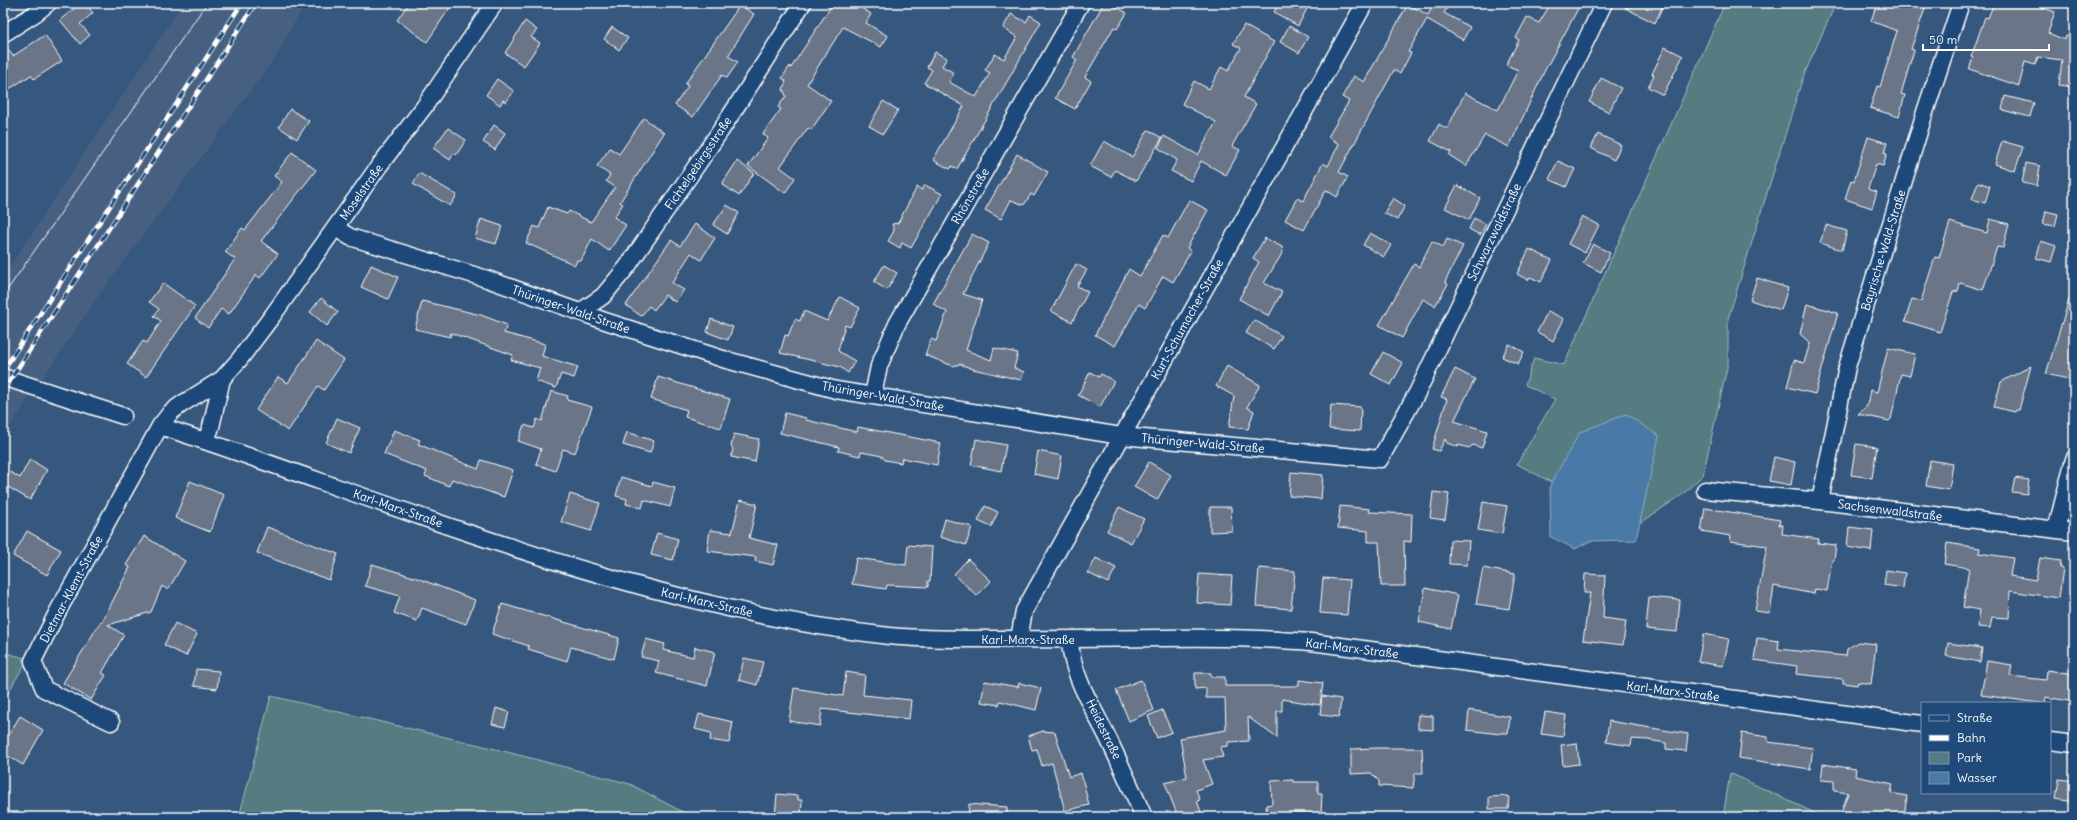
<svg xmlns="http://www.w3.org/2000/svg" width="2077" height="820" font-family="Delius,sans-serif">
  <rect width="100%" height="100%" fill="#36577e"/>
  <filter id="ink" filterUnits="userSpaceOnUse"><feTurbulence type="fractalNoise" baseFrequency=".025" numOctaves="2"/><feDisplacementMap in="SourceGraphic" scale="8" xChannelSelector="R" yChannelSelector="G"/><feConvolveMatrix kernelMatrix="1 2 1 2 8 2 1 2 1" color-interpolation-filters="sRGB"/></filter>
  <g filter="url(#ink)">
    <path fill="#466081" d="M183,3H305L277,55L102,291L3,436V277Z"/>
    <path fill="#547b81" stroke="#aabdc0" d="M1725,3H1836L1803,77L1728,319V363L1703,475L1683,494L1642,522L1622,520L1517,464L1555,399L1525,385L1534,358L1564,365Z
      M3,652L28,659L3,701Z
      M271,696L488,747L630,784L692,817H239Z
      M1730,773L1823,817H1723Z"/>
    <path fill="#4a79a6" stroke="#92afca" d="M1626,414L1659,436L1636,540L1590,541L1575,549L1551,537L1550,485L1580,432Z"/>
    <path fill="#6a7688" stroke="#fff" d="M81,3H85L93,13L80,24L90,35L80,44L60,20Z
      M409,3H453L427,42L397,20Z
      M833,3H854L871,14L866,23L888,36L881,47L843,27L807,84L831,101L811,130L808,128L780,167L795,178L785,193L748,166L768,138L763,134L781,109L778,107L786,96L783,89L786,81L782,78L790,66L791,68Z
      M1104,3H1110L1127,13L1117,29L1114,27L1085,77L1091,81L1075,109L1055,98L1077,60L1073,57Z
      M1279,3H1310L1298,26L1274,12Z
      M1434,3H1450L1444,13L1470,27L1463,40L1427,19L1408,52L1411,53L1400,74L1394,70L1339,172L1348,177L1337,197L1326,190L1304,230L1285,220L1297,198L1303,201L1323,163L1328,166L1339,144L1328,137L1349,101L1342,97L1354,76L1364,82L1408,4L1428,15Z
      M1551,3H1581L1544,72L1509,147L1485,135L1466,166L1449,155L1451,152L1430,141L1439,124L1447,129L1465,93L1498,110L1518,70L1506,65L1519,40L1516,38L1527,17L1539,23Z
      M1641,3H1664L1655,23L1625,8Z
      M1877,3H1927L1911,49L1914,50L1901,94L1905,95L1899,117L1870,108L1877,86L1880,87L1897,31L1871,21Z
      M1994,3H2030L2055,12L2048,33L2065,40L2066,36H2074L2072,87L2059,85L2062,60L2038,57L2035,65L2025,62L2019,86L1969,69L1973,58L1971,57L1985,17L1988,18Z
      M740,5L754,14L728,56L738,62L727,78L722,75L693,117L675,105L688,86L685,84Z
      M1011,14L1026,22L1030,15L1041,22L957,169L952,166L950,169L933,160L964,106L924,83L932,70L927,67L935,52L947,58L942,66L954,73L949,82L976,97L990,73L985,70L995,54L1004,59L1017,37L1003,28Z
      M525,21L537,30L531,37L540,43L524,66L505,53Z
      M1244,25L1274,42L1244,97L1256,104L1232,146L1240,150L1226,175L1201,161L1191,181L1171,171L1177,160L1158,148L1164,136L1198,155L1216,122L1182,104L1194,81L1209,89L1221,67L1228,71L1241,48L1233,44Z
      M1289,26L1308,37L1299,53L1280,42Z
      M612,27L628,38L619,50L604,39Z
      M45,35L62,61L34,79L31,75L3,93V43L13,56Z
      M1665,47L1683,56L1663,95L1648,87L1654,75L1652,74Z
      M1601,78L1621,88L1609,112L1589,102Z
      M497,79L514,91L506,102L503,100L500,105L486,95Z
      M2005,96L2034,103L2030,117L2002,110Z
      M883,101L898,110L883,134L869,126Z
      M290,109L309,121L297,139L279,127Z
      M644,118L664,133L620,202L623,204L614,217L626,225L609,251L592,239L581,261L577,260L575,265L526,243L534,226L539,228L548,207L567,214L569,211L591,222L615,187L606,181L610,175L597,166L610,148L619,154Z
      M494,125L505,133L495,150L483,142Z
      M448,128L466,140L456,155L454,153L450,160L433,148Z
      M1148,130L1162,138L1136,181L1115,170L1111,177L1090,166L1104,141L1132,157Z
      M1598,134L1621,145L1614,160L1591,148Z
      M1868,137L1887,143L1884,153L1887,154L1883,166L1876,164L1868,189L1877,192L1872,208L1845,199L1851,180L1854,181Z
      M2002,141L2023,147L2015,171L1995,164Z
      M292,152L316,170L261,241L278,254L260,278L256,275L229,314L221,309L208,328L195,318L235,259L225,252L242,228L245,230L282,182L274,176Z
      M1017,154L1048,172L1034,196L1031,194L1024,205L1011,200L1001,219L985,210Z
      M737,161L754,173L739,196L722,184Z
      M1558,161L1575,169L1566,187L1549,179Z
      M2026,163L2040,166L2037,186L2022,183Z
      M419,173L457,195L450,206L413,184Z
      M1978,182L1990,186L1985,203L1972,199Z
      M925,185L942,194L911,248L902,243L900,248L888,241L894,231L892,224L898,223L917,187L922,190Z
      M1457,185L1480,198L1469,220L1445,208Z
      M1393,198L1405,206L1397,220L1384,213Z
      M1189,200L1208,210L1187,248L1191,251L1173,282L1163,276L1145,308L1139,304L1115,346L1095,335L1129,269L1140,276L1163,235L1168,238Z
      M727,205L739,213L727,234L713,225Z
      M2046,211L2058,214L2055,226L2043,224Z
      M1582,216L1599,225L1585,253L1568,244Z
      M1474,218L1486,224L1480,235L1469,229Z
      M481,219L502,226L496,244L475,238Z
      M1990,219L2009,224L2003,248L1997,247L1983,290L1960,283L1958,291L1953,292L1940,332L1905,321L1912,299L1921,301L1935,257L1939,258L1950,222L1987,233Z
      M695,224L715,238L701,260L691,253L672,283L684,290L675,302L665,295L654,310L649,306L641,316L626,305L671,240L680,246Z
      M1826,225L1847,231L1842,250L1820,243Z
      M1370,233L1391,245L1384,257L1363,245Z
      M972,234L989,243L963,294L982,300L966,350L991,360L994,348L1018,353L1014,368L1024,372L1021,380L973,369L960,364L953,366L925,355L931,339L936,341L947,312L933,304Z
      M1265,238L1282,247L1283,252L1264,283L1282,292L1269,316L1239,299L1259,262L1253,258Z
      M1447,239L1463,246L1445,282L1448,284L1435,306L1423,299L1402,338L1379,325L1414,264L1419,267L1432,241L1443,247Z
      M2041,241L2056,246L2051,262L2036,258Z
      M1593,244L1610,253L1601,272L1583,263Z
      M1529,249L1552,260L1541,282L1530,277L1528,280L1517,274Z
      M1076,264L1087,270L1077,286L1088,292L1072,322L1051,311Z
      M371,265L398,277L388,299L361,287Z
      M884,265L897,273L887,290L874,282Z
      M1757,278L1788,288L1781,310L1750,300Z
      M163,283L195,306L146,377L127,364L143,341L147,343L161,321L154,316L159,309L149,302Z
      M2071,293H2074V359L2068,379L2046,374Z
      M840,297L860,308L850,327L845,325L838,351L855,361L848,373L840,367L780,353L785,335L788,336L795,319L800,321L804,311L827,321Z
      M321,298L338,312L327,326L310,312Z
      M422,301L481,315L507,325L504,333L545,344L542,356L578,367L574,378L561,374L556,388L536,381L540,368L511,360L513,355L451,333L450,337L415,329Z
      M1807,304L1838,313L1815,394L1787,387L1794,360L1804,363L1810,343L1800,334Z
      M1548,311L1564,319L1553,341L1537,332Z
      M711,319L733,327L728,340L707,332Z
      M1254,320L1282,336L1274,349L1246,333Z
      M316,341L344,360L324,390L318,386L288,431L256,410L278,377L288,383Z
      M1509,344L1524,352L1518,364L1502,357Z
      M1888,348L1915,354L1910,376L1901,374L1891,419L1889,421L1858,414L1867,406L1870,390L1877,392Z
      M1383,352L1403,363L1391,385L1371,374Z
      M1227,366L1260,385L1247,407L1254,411L1248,429L1229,427L1234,396L1216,386Z
      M2031,366L2019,410H2016L2015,412L1994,407L2001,382Z
      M1455,369L1475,379L1454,421L1487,431L1482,448L1473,445L1469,448L1458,445V447L1447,443L1445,439L1439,451L1432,449L1447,399L1441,397Z
      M1090,372L1099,377L1101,374L1114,381L1100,407L1078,395Z
      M658,377L730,399L721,428L685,417L687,410L651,399Z
      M551,391L568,396L567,400L592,407L575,453L563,449L555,471L536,464L541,449L518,441L524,425L534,428L537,419L542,421Z
      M1331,405L1361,407L1360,431L1329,429Z
      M785,413L806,418V420L857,432L858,427L941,443L937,465L902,458L901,463L885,460L882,456L861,452L860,456L838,451L839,447L780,433Z
      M337,418L360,428L349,453L326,443Z
      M394,430L420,440L418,444L478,469L481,460L513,470L504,497L452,479L449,486L425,476L427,471L384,454Z
      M627,432L654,441L650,453L623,445Z
      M734,434L759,439L755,462L731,457L733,449L731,446Z
      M976,439L1006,445L1001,471L971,465Z
      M1856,444L1877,447L1872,478L1851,475Z
      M1038,451L1062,456L1058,479L1034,474Z
      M1774,457L1795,462L1791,485L1769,481Z
      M30,459L47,470L30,500L3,484L10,472L20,478Z
      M1930,460L1953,464L1949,490L1926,486Z
      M1149,462L1171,475L1157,500L1134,487Z
      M1291,472L1323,475L1321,499L1289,496Z
      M621,477L652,486L653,482L675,488L670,507L644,500L642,508L626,504L627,499L616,496Z
      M2015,478L2029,480L2027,494L2012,492Z
      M190,481L224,495L210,532L175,518Z
      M1433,492L1449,494L1445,520L1430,518Z
      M570,494L600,503L591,531L561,522Z
      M740,500L757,504L749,538L778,545L773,565L755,561L756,557L707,551L710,530L732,533Z
      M1483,502L1507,506L1502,534L1478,530Z
      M985,506L998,512L991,527L978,521Z
      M1340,506L1370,509L1369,512L1412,514L1411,542L1404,541L1405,586H1381L1379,542H1368V531L1338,528Z
      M1119,507L1144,519L1131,543L1107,531Z
      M1210,507H1231L1232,531L1210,532Z
      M1705,508L1780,520L1779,525H1783L1782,534L1819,539L1818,543L1836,545L1834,560H1832L1827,591L1815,589L1814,594L1774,586L1770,613L1755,611L1767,546L1730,541L1731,536L1701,531Z
      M945,519L972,527L966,545L940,537Z
      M267,527L338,554L329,580L257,553Z
      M1849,527L1873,530L1871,551L1847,547Z
      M27,531L61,550L47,575L13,556Z
      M657,533L678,539L673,560L651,555Z
      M144,536L185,561L168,590L162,586L151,612L108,625L124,635L102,673L106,675L91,700L63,683L101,621L102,622L130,567L126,565Z
      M1450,540L1469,541L1467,565L1449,564Z
      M1947,543L1980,548L1979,553L2013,558L2010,576L2036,580L2040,558L2061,561L2060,568H2063L2059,598L2010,591L2009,618L1992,617L1990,628L1978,627L1980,610L1963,607L1969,568L1944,564Z
      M908,545L932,547L930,581H928V587L887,585L886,589L852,584L856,558L906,565Z
      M1096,558L1116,568L1108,583L1088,573Z
      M968,559L991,581L977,596L954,574Z
      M372,564L417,578L475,600L466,624L422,608L417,621L394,613L400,596L365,586Z
      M1259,568L1295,571L1291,609L1256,606Z
      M1483,568L1515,574L1509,609L1476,604Z
      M1886,570L1905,573L1903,588L1884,585Z
      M1199,574L1232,576L1230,605L1197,603Z
      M1585,574L1605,575L1603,618L1626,621L1623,645L1583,640L1590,593H1584Z
      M1323,578L1350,580L1347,615L1320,613Z
      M1425,588L1458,595L1451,629L1419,622Z
      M1649,597L1680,600L1677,632L1646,629Z
      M502,604L619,638L614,659L571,647L567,661L528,649L529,646L492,634Z
      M175,623L197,634L186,656L164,645Z
      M1704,634L1729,639L1723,666L1698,662Z
      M1757,638L1779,641L1778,649L1846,656L1847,649L1858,642L1876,644L1871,684L1858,682L1857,685L1843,683V679L1796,674L1797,666L1754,660Z
      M646,639L665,644L663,650L693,657L695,647L715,652L707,686L656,673L659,661L641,657Z
      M1948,643L1982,648L1980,662L1946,656Z
      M744,658L763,662L757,685L739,680Z
      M1987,661L2012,665L2010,676L2046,680L2047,670L2074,674V702L2046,697L2045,703H2040L1981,695Z
      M196,669L219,671L217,689L194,686Z
      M846,672L865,675L863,695L911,700L909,719L822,709L820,726L789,721L794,688L843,696Z
      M1195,673H1211V677H1225V686H1299V680L1323,683L1320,705L1282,699V711H1277V738L1248,717L1249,741L1228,742V746L1220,747L1223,757L1203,760L1212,784L1196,790L1200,800L1197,801L1203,817H1178L1165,783L1187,777L1180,738L1226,730L1225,698H1206V688L1195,689Z
      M1141,680L1154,710L1129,721L1116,690Z
      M985,681L1018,687L1019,683L1041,688L1036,710L1000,701L999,705L981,702Z
      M1322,696L1341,699L1339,717L1320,715Z
      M496,708L509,712L505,727L492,724Z
      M1162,710L1172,732L1157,738L1148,716Z
      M1469,710L1510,717L1508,733H1500V734L1467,730Z
      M1545,712L1566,715L1563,737L1541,734Z
      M699,714L733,722L729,743L710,740L711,733L695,729Z
      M1418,715L1433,716V730L1418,729Z
      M20,716L43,730L23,765L3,753V744Z
      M1609,721L1688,734L1686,751L1666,749V743L1648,740L1632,739L1631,746L1606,742Z
      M1043,731L1055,732L1069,777L1081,773L1089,805L1065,811L1052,763L1042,766L1037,749L1032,750L1028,736Z
      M1742,733L1768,737V742L1813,748L1810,769L1739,758Z
      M1577,743L1579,764L1563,766L1561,745Z
      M1378,748H1422L1423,773H1415L1413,788L1379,786V781L1371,773L1351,774V749Z
      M1823,764L1856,769L1855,776L1893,784L1891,793L1907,796L1904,817H1851L1841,813L1848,793L1834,791V781L1821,780Z
      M2059,779L2074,781V801L2056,798Z
      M1293,780V782H1318V793H1322L1321,814L1294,813V817H1267L1266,805L1272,804L1271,781Z
      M777,794L798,796V800H802L801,817L775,816Z
      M1509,796L1508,809H1489V797Z
      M969,804L1007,807V817H968Z"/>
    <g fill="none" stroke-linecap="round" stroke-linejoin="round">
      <defs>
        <path id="minor" d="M3,34L36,13L48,3
          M336,228L350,237L487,279L602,320L723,359L836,390L1121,436L1380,459L1417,393L1604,3
          M580,312L603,296L627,267L721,130L803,3
          M3,377L123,416
          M873,395L879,366L897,324L1081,3
          M160,426C399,505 636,607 889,636C930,640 972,639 1014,639C1083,640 1152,637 1222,638C1251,638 1281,640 1311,642L1922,724
          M206,441L211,427L222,379
          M1705,490L1820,501L2074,532
          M1820,501L1847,367L1925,112L1961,3
          M2056,530L2074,459
          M1019,639L1024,611L1365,3
          M1070,640C1071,674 1092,706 1107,736C1120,763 1132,790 1144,817
          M111,722L44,689L33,661L58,611L160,426L171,412L182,404L222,379L239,360L273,315L379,166L424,107L495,3
          M2050,741L2074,744"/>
      </defs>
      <use href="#minor" stroke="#fff" stroke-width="19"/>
      <use href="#minor" stroke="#1f4a7a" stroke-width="16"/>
      <path stroke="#fff" stroke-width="1" d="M3,296L207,3"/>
      <defs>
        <path id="rail" d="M3,371L242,3
          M3,391L256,3"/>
      </defs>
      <use href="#rail" stroke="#fff" stroke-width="4.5"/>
      <use href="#rail" stroke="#1f4a7a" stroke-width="3" stroke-dasharray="9" stroke-linecap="butt"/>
    </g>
  </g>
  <g text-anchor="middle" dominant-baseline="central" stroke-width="4" stroke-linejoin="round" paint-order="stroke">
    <g font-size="12" fill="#fff" stroke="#1f4a7a">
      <text transform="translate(698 163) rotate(-56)">Fichtelgebirgsstraße</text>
      <text transform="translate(361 192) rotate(-55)">Moselstraße</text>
      <text transform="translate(970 196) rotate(-60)">Rhönstraße</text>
      <text transform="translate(1494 232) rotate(-64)">Schwarzwaldstraße</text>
      <text transform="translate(1883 250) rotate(-73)">Bayrische-Wald-Straße</text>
      <text transform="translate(571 309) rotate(19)">Thüringer-Wald-Straße</text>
      <text transform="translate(1187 319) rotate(-61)">Kurt-Schumacher-Straße</text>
      <text transform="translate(883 396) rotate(10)">Thüringer-Wald-Straße</text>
      <text transform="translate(1203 443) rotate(5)">Thüringer-Wald-Straße</text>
      <text transform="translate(398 508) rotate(19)">Karl-Marx-Straße</text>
      <text transform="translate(1890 510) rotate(7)">Sachsenwaldstraße</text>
      <text transform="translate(71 589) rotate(-62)">Dietmar-Klemt-Straße</text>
      <text transform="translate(707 602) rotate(13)">Karl-Marx-Straße</text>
      <text x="1028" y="639">Karl-Marx-Straße</text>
      <text transform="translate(1352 648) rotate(7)">Karl-Marx-Straße</text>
      <text transform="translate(1673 691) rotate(7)">Karl-Marx-Straße</text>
      <text transform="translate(1104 729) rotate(64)">Heidestraße</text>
    </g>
  </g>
  <rect width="2077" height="820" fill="none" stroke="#1f4a7a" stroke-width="16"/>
  <rect x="8" y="8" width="2061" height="804" fill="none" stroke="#fff" stroke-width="1.5" filter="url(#ink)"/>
  <rect x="1921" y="702" width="130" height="92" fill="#1f4a7a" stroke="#7992af"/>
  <rect x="1929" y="715" width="20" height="6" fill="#1f4a7a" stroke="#7992af"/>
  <text x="1957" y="722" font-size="12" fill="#ffffff">Straße</text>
  <rect x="1929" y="735" width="20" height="6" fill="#ffffff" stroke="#7992af"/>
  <text x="1957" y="742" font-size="12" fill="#ffffff">Bahn</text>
  <rect x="1929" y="752" width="20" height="12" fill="#547b81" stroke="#7992af"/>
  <text x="1957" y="762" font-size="12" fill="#ffffff">Park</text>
  <rect x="1929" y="772" width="20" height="12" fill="#4a79a6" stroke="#7992af"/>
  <text x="1957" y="782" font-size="12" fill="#ffffff">Wasser</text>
  <path d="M1923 44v6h126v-6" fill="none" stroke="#ffffff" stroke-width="2"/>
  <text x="1929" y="44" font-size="12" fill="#ffffff" stroke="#1f4a7a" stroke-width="3" paint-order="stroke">50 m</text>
</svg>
